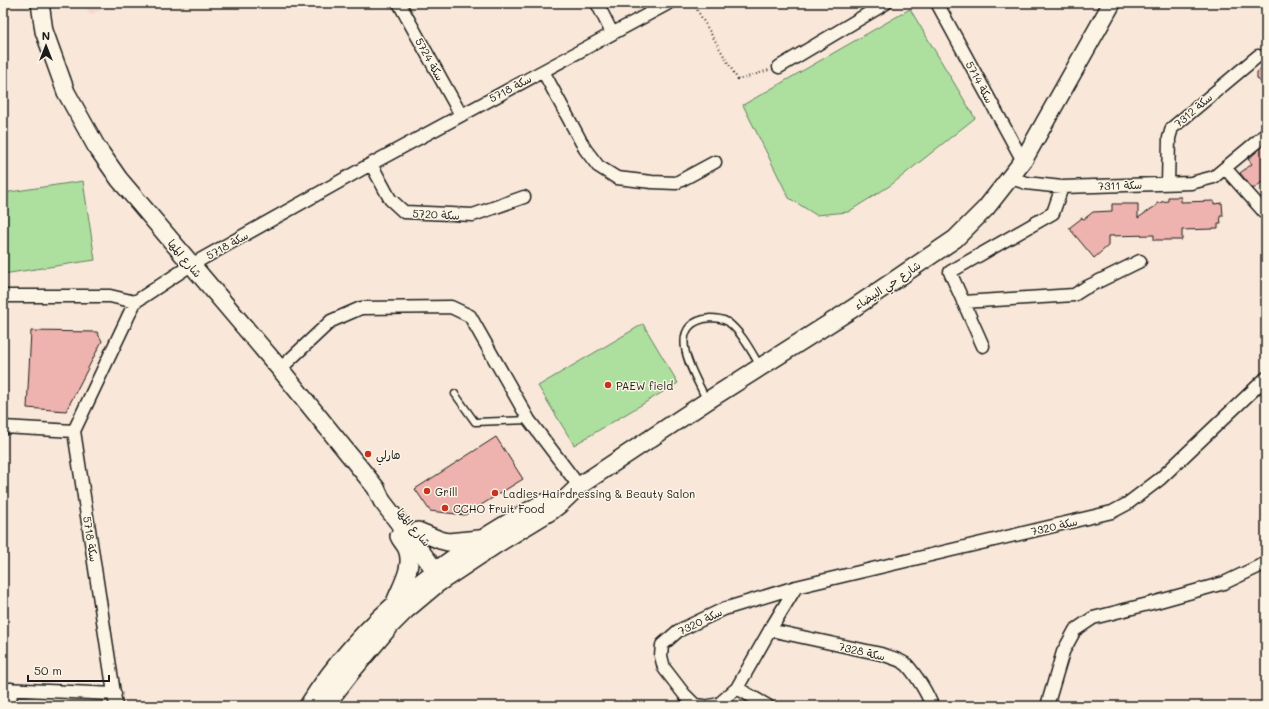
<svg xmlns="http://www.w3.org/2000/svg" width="1269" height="709" font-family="Mali,'Playpen Sans Arabic',sans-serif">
  <rect width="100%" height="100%" fill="#f9e8da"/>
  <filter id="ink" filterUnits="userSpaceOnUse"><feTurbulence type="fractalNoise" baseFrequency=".025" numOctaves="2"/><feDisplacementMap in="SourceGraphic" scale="8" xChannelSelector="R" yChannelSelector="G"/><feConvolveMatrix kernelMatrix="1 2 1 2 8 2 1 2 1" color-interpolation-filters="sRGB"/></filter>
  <g filter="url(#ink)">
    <path fill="#f6d8cd" d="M84,3H116L90,15Z"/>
    <path fill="#addf9f" stroke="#647e5e" d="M910,9L975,118L891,185L848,212L816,215L789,198L743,105Z
      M83,181L95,260L3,274V193Z
      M643,324L678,383L574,445L538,386Z"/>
    <path fill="#eeb3ae" stroke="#1c1c1c" d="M1266,64V88L1257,78V72Z
      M1266,144V179L1253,189L1240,173L1252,164L1248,159Z
      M1168,197H1181V202L1214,201V204L1222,203L1223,216H1220L1221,223H1218V228H1213V229L1182,230V240H1154V235L1108,236V246L1094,258L1069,228L1082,218L1084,219L1093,212L1112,211V204H1138V218L1157,205V203H1161V202L1168,201Z
      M31,331L97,332L102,341L66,411L27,408Z
      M496,437L523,479L465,515L430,511L415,489Z"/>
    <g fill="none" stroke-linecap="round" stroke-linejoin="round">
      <defs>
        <path id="lane" d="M455,394L475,422L529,420
          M706,399C699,384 687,364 685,348C682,329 692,320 710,318C715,318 723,319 728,322C742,333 751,351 760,366"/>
        <path id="street" d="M399,3L461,115
          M597,3L612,33
          M937,3L1023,161
          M779,67L886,3
          M543,71L585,149L598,166L617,178L652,182L676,183L715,162
          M371,164L390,199L404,212L473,215L524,197
          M1225,168L1266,214
          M1011,178L1026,183L1062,187L1191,183L1214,177L1266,134
          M1168,184L1169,138L1172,128L1258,56
          M3,296H110L135,302
          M963,302L1074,295L1085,288L1140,261
          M983,346L950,272L1053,213L1062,187
          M280,369L331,321L361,308L451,307L470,316L529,420L579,486
          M3,427L74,431
          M770,630L881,654C889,657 900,659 907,665C916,675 928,694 932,706
          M737,688L768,706
          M3,689L115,694
          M10,706L11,689
          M116,706L74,431L135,302L191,265L371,164L669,3
          M704,706L695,705L684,694L664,668L661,656L662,645L678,631L724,609L796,587L1112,512L1127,504L1160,479L1266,378
          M709,706L719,704L737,688L770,630L796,587
          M1047,706L1063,652L1075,630L1093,618L1156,602L1224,583L1266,563"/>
        <path id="secondary" d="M40,3L44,31L66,92L96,146L119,179L280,369L376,488L382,501L432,566L443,572L453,573
          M418,531L440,540L448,542L479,539
          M396,600C402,585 414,566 407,549C405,544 401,541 399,536
          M308,706C363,616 452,553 543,503
          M325,706L352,671L390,626L406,610L437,584L497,544L551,511L560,504L579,486L707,401L852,309L955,239L986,208L1023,161L1112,3"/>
      </defs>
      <use href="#lane" stroke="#1c1c1c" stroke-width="9"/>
      <use href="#street" stroke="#1c1c1c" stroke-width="15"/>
      <use href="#secondary" stroke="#1c1c1c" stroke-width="20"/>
      <path stroke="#1c1c1c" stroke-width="2" stroke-dasharray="1 3" stroke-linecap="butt" d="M693,3L738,80L769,70"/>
      <use href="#lane" stroke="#fcf5e5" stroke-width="6"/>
      <use href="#street" stroke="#fcf5e5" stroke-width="12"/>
      <use href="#secondary" stroke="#fcf5e5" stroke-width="17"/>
    </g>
  </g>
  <g fill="#c8321e" stroke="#fcf5e5" stroke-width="1.5">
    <circle cx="608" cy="385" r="4"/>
    <circle cx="368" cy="454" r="4"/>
    <circle cx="427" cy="491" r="4"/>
    <circle cx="495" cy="493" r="4"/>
    <circle cx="445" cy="508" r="4"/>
  </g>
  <g text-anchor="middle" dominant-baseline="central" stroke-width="3" stroke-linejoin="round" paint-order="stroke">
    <g font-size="11" fill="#1c1c1c" stroke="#fcf5e5">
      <text transform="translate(430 59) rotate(61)">سكة 5724</text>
      <text transform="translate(980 82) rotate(62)">سكة 5714</text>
      <text transform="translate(510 88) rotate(-28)">سكة 5718</text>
      <text transform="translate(1193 110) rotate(-40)">سكة 7312</text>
      <text transform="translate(1120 185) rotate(-2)">سكة 7311</text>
      <text transform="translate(436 214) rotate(3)">سكة 5720</text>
      <text transform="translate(227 245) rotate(-29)">سكة 5718</text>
      <text transform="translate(185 258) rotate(50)">شارع المها</text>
      <text transform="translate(887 285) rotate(-34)">شارع حي البيضاء</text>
      <text transform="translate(1054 526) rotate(-13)">سكة 7320</text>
      <text transform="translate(414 527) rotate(50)">شارع المها</text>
      <text transform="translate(91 539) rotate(81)">سكة 5718</text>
      <text transform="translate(700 621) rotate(-26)">سكة 7320</text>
      <text transform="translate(862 651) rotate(13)">سكة 7328</text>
    </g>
    <g font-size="11" fill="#1c1c1c" stroke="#fcf5e5" text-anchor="start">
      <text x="616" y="385">PAEW field</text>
      <text x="376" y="454">هارلي</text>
      <text x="435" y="491">Grill</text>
      <text x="503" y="493">Ladies Hairdressing &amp; Beauty Salon</text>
      <text x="453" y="508">CCHO Fruit Food</text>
    </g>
  </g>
  <rect width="1269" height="709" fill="none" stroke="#fcf5e5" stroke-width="16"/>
  <rect x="8" y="8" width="1253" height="693" fill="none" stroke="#1c1c1c" stroke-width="1.5" filter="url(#ink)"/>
  <g transform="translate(46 46)" stroke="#fcf5e5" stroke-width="3" paint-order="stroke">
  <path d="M0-3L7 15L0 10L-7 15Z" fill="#1c1c1c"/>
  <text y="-6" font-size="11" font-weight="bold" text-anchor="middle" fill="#1c1c1c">N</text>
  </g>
  <path d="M28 675v6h81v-6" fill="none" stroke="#1c1c1c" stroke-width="2"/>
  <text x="34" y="675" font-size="12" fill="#1c1c1c" stroke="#fcf5e5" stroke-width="3" paint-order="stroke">50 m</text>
</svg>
